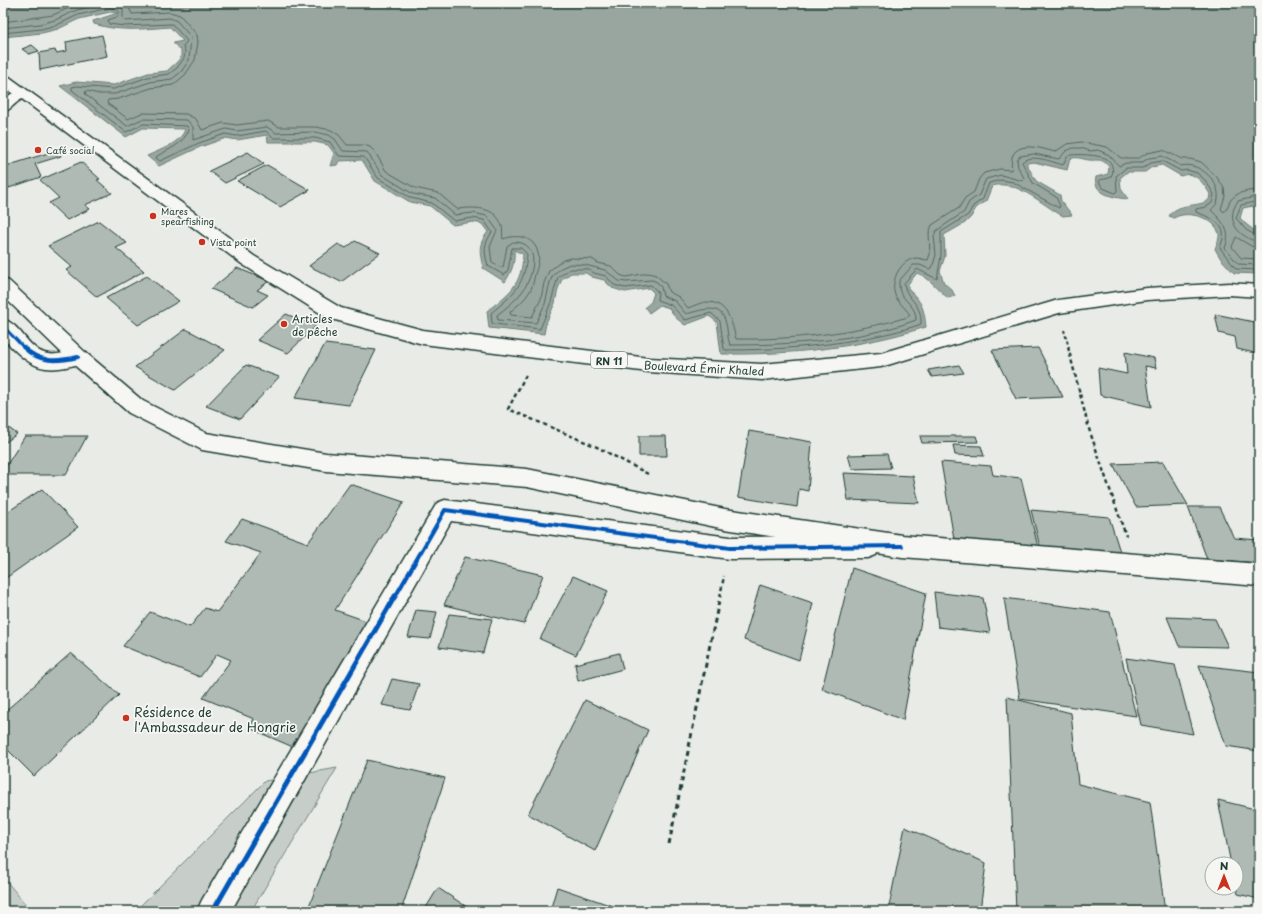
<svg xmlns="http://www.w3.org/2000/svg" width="1262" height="914" font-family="'Playpen Sans',sans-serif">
  <rect width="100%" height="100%" fill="#e9ebe7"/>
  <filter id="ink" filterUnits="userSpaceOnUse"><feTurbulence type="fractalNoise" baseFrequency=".025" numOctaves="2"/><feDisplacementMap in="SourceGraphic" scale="8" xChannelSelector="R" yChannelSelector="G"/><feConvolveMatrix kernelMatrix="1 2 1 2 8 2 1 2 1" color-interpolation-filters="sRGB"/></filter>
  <g filter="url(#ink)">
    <path fill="#c7cec9" stroke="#73867e" d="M337,768L251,911H135L265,781Z
      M3,877L31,911H3Z"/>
    <path fill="#99a6a0" stroke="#687c75" d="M3,3H1259V205L1243,208L1240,218L1247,225L1259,234V274L1234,273L1221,259L1215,249C1217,242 1221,238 1218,231C1213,217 1186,210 1174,218L1169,216C1178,202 1197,208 1209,200L1210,194C1203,183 1195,170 1181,176L1162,165L1152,167L1145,172H1127L1120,178L1121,189L1128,199C1115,198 1092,194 1096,177L1108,174L1109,167C1102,157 1097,161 1089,160C1081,159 1077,156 1070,159L1067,170L1034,162L1026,163L1036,181L1060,195L1061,201L1072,215L1063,216C1042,205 1017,179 992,186L986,201L976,208L971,217L965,223L944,235L945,256L940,271L944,283L952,290L955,296L948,298C937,289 930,278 917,273L908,284V289C922,302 924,308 926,327C859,348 790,355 721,354L717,322L709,316L685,325L676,318L669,308L660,305L649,313L645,307L651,302L654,293L649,288L625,292L612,288L604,280L592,277L586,273H571L562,279L558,289L555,303L546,323L544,334L489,328L487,311C509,293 522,286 523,254L514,250C515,263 512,271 505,282L483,268C480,253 477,245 488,232L482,224L473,222L453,225L430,206L410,202L375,181L362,160L339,161L337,165L330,166L334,153L328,145L315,142H268L267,135L237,140L226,138L200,147L159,166L147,156C160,150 181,143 185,129L143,128L126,137L60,86L76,82L114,85L148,73L167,71L178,61L181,56V50L173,43L183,41L170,27C144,29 120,32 94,24L93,21L118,13L110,12L79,19L58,29L42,33L3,37Z"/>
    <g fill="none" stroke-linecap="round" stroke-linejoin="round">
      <path stroke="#50675f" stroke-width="1" d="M113,3L119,5L123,8V19L125,21L170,18L177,21L191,37L189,60L181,72L172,79L150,82L115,94H99L87,91L85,92L86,95L127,126L142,119L187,120L193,127V140L226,129L237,131L267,127L276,133L315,132L329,135L335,139L343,151L367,152L382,175L413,194L435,198L455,215L473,213L487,216L497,230L490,247L492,263L503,268L507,246L513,242C542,241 534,276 522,292C515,301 506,308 497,315L498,320L536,323L545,304L550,282L553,275L561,268L570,264L585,265L605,270L619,281L626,282L652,280L657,282L661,287L663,296L675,301L686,314C699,311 719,302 725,320C728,328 727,338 730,345C789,345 861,341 916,320C916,307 908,304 901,294C899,291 899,285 899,281L913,265H920L929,269L932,268L936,255L934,236L936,231L964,212L969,202L979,195L986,179L1001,175L1023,181L1024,178L1018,167L1017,160L1020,156L1034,154L1059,159L1066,151L1073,148H1081L1090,151L1098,150L1109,155L1119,166L1126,163H1141L1149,158L1162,156L1181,166C1199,161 1224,183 1217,203C1216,205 1213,208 1211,210C1223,222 1232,231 1225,248L1238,264L1259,265
        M127,3L132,14L170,12L180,15L197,35L198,42L195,60L185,75L173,85L151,88L118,99L108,100L107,103L128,119L142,113L186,114L196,119L202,130L223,123L237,125L268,121L279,127H316L331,130L339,135L347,145H364L370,147L375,152L386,171L415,188L438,193L457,209C474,207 496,206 502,226C503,230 502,235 503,239C517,234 534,236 538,253C540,260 537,268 535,274C534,279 533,285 531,289C526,299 518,305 510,312L511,315L532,317L541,299L544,283L549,271L563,260L571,258L592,259L598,263L611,266L620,275L626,277L648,273L656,275L666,284L669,292L679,297L688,308C694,306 701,302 707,302C728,302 732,323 736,339C795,340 851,333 908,317L910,315C906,308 898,303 895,295C890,281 900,260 916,258C920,258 924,260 928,260L930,254L929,233L932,225L959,208L965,198L974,192L979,179L984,173L1000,169L1011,170C1012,166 1011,161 1012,157C1018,140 1043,149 1055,152L1067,144L1081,142L1107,147L1121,158H1139L1147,153L1163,150L1182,159H1190L1201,162L1216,176L1224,188L1225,196L1221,209L1224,212C1227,209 1228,205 1230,201C1237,191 1248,191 1259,190
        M3,22L53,15L80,3
        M3,28L40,24L55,20L77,10L107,3
        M3,33L41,29L57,25L78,15L109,8L117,9L120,13L117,17L108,20L109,24L124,26L172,24L187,41L183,46L185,51L184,58L177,68L169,74L148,77L114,89L77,86L72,87V90L126,132L143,124L187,126L189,130C183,144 170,149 157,156L156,158L160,161L199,143L225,134L237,136L266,131L273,138H315L330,142L339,156L364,157L378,178L411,198L432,203L454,221L472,218L484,220L492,232C483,246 484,250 488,266L504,275L508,270L512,248H521L527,254C525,285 514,294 491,313L492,323L494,324L540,329L551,302L558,277L570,269H588L594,273L606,276L614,285L625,288L651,285L658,292L657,300L671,305L685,320L711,313L720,321L724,349L726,350C772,350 816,347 861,339C882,335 902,331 921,324C922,301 906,301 904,283L917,269L937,279L941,256V232L968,215L973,206L983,199L989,183L1001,180L1013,182L1059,208L1060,206L1056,197L1033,183L1022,162C1031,153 1052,162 1063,165L1067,156C1074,153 1101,155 1107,159C1112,162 1116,174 1109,178C1107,179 1103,179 1100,180L1099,182L1103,188L1115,193L1117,191L1116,176L1126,168H1143L1151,163L1162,161L1181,171L1187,170L1197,173L1205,180L1214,194L1212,203L1206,207L1196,209V212C1208,217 1226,222 1223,239C1222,242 1221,245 1220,248L1236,269L1259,270
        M1259,196L1238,201C1224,220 1239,238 1259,242
        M1259,201L1241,205L1236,218L1246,230L1259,237
        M1259,248L1251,246L1236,237L1232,247L1241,258L1259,259"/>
    </g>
    <path fill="#b0bab5" stroke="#1f3d34" d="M102,35L107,56L40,70L39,53L55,50L56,53L67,51L66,42Z
      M32,45L39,51L29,54L22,49Z
      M58,150L61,156L35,164L41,177L9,188L3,174V167Z
      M248,152L264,164L225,183L209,171Z
      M81,162L100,179L97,180L112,193L85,205L90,209L67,220L49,203L59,198L40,180Z
      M267,165L310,190L280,207L237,181Z
      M99,221L127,243L116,248L144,271L97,297L66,270L72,267L48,246Z
      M355,241L380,253L341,282L309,266L338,244L346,248Z
      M237,268L269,281L257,290L268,295L253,307L211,289Z
      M147,276L179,301L138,325L106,298Z
      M286,314L316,326L288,353L257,340Z
      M1215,314L1259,323V354L1237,349L1235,337L1219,333Z
      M186,329L225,350L175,390L135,367Z
      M325,344L376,350L349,405L295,398Z
      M1038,348L1063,397L1016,399L992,350Z
      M1125,352L1154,358L1156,368L1145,366L1151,407L1100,395L1098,368L1127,374Z
      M246,365L279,377L240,419L206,406Z
      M959,365L964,373L932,377L928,370Z
      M3,424L17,434L3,444Z
      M749,431L812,442L808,491L799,489L797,507L738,497Z
      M25,436H87L66,475H3V471Z
      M639,436H666L667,456H639Z
      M920,436H976L978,442L922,443Z
      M953,445L981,446L984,456L955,455Z
      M887,454L891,468L852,469L848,455Z
      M941,462L991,466L993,475L1021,478L1038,547L954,539Z
      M1163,462L1188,505L1136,507L1113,464Z
      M844,473L913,476L919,503L848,500Z
      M350,484L404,502L335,610L369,622L293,747L249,728L254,719L203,698L231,660L217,654L200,677L123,646L150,612L190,627L205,608L217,612L261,553L226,541L242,519L308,543Z
      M42,489L78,527L3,580V515Z
      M1188,507H1219L1234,538L1259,540V563L1207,559Z
      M1031,510L1109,517L1121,555L1040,547Z
      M465,557L543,575L524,624L444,605Z
      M852,568L926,593L903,720L822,689Z
      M573,576L608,591L576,655L540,639Z
      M760,585L813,603L799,660L744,640Z
      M934,592L983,598L990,633L938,627Z
      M1004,598L1110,612L1136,716L1020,699Z
      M416,610L437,612L430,639L408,637Z
      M449,614L492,619L483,653L439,647Z
      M1167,617L1215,619L1228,647L1179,646Z
      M71,653L119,695L34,776L8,750L3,754V713Z
      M619,653L623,669L578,681L575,664Z
      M1126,658L1175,665L1193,734L1141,725Z
      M1199,665L1259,672V751L1226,746Z
      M392,679L419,684L410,710L382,705Z
      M1007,697L1071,713L1078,784L1150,802L1165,911H1016Z
      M585,700L648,730L595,851L528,814Z
      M367,760L445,778L401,911H307Z
      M1218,800L1259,810V899L1238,894L1236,886V864H1231Z
      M905,827L986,863L980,911H888Z
      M557,887L627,911H550Z
      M438,888L473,911H424Z
      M1227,907L1249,911H1228Z"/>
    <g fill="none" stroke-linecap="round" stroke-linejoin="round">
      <defs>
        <path id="minor" d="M3,319C20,324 27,347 44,353C58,358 72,348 85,352L88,357L85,362C44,375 31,369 3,338Z
          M445,500L730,537L868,536L876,539L880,547L876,555L868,558L730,559L451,521L231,911H197L202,900L437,503Z"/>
        <path id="major" d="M3,75L8,76L254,256L341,308L423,330L649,358L762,364L881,353L1058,300L1147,288L1229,283L1259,285V297L1229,295L1147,300L1059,313L881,367L762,380L649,372L423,344L328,318L242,264L22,99C14,103 11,110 3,112V99L13,93L3,86Z
          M3,279L9,281L85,352L143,401L206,433L326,453L527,469L725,509L902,535L1259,564V586L902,557L725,529L527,487L326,471L202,450L129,413L71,362L3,296Z"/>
      </defs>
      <use href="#minor" stroke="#1f3d34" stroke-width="3"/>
      <use href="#major" stroke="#1f3d34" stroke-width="3"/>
      <path stroke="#1f3d34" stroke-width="2" stroke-dasharray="3 2.5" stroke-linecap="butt" d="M1064,330L1069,348"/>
      <path stroke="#1f3d34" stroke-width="2.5" stroke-dasharray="4 3" stroke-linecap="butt" d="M1068,347L1089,429L1126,536
        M526,375L508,409L597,447L648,474
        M720,597L724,576"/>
      <path stroke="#1f3d34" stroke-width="3" stroke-dasharray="5 4" stroke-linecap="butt" d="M669,844L720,596"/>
      <use href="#minor" fill="#f6f6f2" fill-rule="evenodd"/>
      <use href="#major" fill="#f6f6f2" fill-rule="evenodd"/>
      <defs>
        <path id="cycleway-far2" d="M3,326L24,348"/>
        <path id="cycleway-far1" d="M23,347C40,363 56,362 78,357
          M395,597L445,510L730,548L902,546"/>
        <path id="cycleway" d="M213,911L395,596"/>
      </defs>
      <use href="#cycleway-far2" stroke="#f6f6f2" stroke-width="5"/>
      <use href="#cycleway-far1" stroke="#f6f6f2" stroke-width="6"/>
      <use href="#cycleway" stroke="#f6f6f2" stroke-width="8"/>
      <use href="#cycleway-far2" stroke="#0057b8" stroke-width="3"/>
      <use href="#cycleway-far1" stroke="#0057b8" stroke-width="4"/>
      <use href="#cycleway" stroke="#0057b8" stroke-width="5"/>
    </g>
  </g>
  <g fill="#c8321e" stroke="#f6f6f2" stroke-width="1.5">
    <circle cx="38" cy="150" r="4"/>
    <circle cx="153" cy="216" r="4"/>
    <circle cx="202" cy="242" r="4"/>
    <circle cx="284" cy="324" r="4"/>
    <circle cx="126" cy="718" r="4"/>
  </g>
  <g text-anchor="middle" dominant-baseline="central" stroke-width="3.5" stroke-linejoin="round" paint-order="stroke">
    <g font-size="9" fill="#1f3d34" stroke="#f6f6f2" text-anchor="start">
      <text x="46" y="150">Café social</text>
      <text x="161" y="211">Mares<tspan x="161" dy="10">spearfishing</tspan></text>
      <text x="210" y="242">Vista point</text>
    </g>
    <rect fill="#f6f6f2" stroke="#60746d" stroke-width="1" x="591" y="352" width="36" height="16" rx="3"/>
    <g font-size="10" font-weight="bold" fill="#1f3d34">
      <text x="609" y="360">RN 11</text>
    </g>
    <g font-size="11" fill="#1f3d34" stroke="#f6f6f2" text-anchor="start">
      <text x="292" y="318">Articles<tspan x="292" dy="13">de pêche</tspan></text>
    </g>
    <g font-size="11" fill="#1f3d34" stroke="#f6f6f2">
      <text transform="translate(704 368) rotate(3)">Boulevard Émir Khaled</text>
    </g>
    <g font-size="13" fill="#1f3d34" stroke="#f6f6f2" text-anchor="start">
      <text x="134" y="711">Résidence de<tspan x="134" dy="15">l'Ambassadeur de Hongrie</tspan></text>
    </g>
  </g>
  <rect width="1262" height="914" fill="none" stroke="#f6f6f2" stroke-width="16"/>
  <rect x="8" y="8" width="1246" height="898" fill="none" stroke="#1f3d34" stroke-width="1.5" filter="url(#ink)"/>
  <g transform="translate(1224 876)"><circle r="19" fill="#f6f6f2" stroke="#a0aca6"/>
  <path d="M0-3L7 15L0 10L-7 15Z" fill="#c8321e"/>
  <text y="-6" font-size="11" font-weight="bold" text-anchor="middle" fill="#1f3d34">N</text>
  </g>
</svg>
